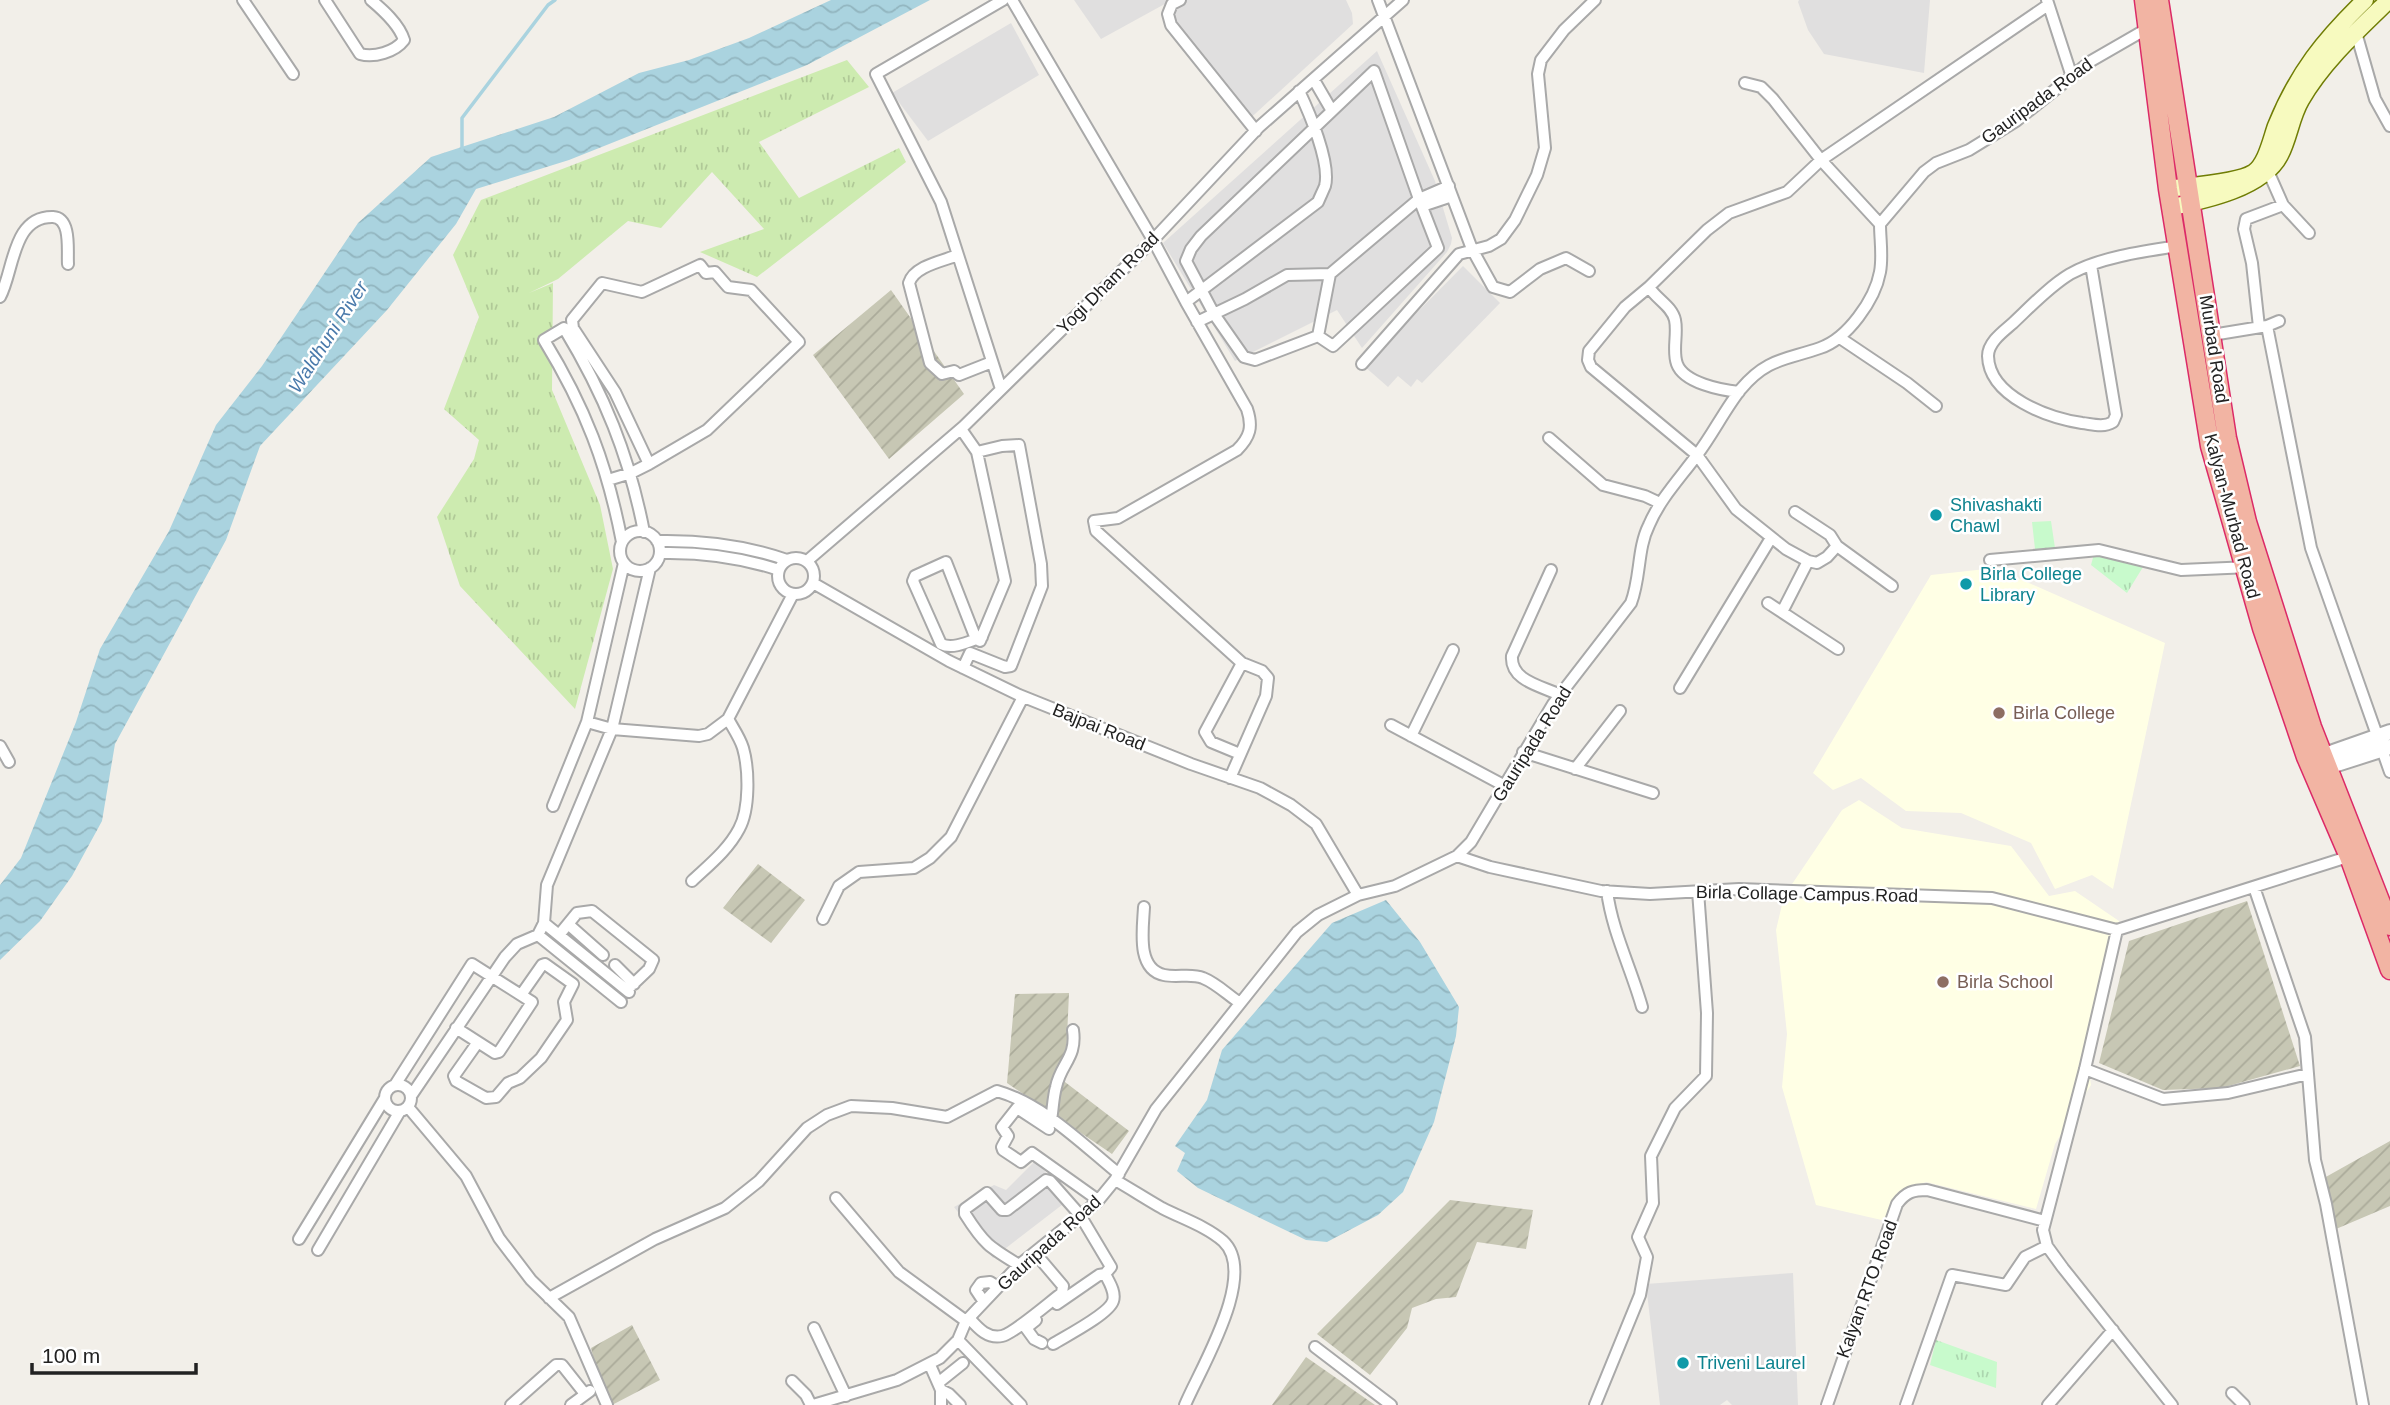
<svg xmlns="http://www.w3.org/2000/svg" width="2390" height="1405" font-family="Helvetica,sans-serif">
  <defs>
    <pattern id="construction-furrows" width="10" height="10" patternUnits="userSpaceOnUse" patternTransform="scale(1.75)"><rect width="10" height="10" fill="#c7c7b4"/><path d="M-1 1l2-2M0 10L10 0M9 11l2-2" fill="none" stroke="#abab9a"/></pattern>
    <pattern id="grass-tufts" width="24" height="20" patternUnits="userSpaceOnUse" patternTransform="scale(1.75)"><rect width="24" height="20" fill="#cdebb0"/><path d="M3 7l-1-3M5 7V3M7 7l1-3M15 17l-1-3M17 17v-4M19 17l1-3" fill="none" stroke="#b0c997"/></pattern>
    <pattern id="park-tufts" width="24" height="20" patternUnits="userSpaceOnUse" patternTransform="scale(1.75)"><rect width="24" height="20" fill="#c8facc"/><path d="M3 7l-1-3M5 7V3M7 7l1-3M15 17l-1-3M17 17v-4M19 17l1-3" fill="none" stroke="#acd6af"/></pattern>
    <pattern id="water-waves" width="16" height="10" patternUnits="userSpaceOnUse" patternTransform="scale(1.75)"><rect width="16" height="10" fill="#aad3df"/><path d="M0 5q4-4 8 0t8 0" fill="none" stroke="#92b5bf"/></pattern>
  </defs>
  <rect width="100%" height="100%" fill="#f2efe9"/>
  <path fill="#e0dfdf" d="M1074,0H1172L1101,39Z
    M1177,0H1346L1352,13L1353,24L1243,125L1163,17L1168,4Z
    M1799,0H1930L1924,73L1824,54L1808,30L1798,2Z
    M1011,23L1039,75L928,141L892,93Z
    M1377,51L1435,181L1452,238L1451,244L1447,252L1362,348L1337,310L1235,361L1163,243Z
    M1463,266L1500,303L1422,383L1417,379L1411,387L1398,376L1388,387L1364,366Z
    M1035,1161L1071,1198L993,1258L954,1207L994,1185L1006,1190Z
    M1793,1273L1798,1405H1732L1727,1400L1720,1405H1660L1646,1284Z"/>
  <path fill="#ffffe5" d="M1995,568L2165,643L2113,889L2092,875L2055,889L2031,843L1961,813L1906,811L1861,778L1833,790L1813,773L1931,575Z
    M1859,800L1902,828L2011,846L2049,896L2075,891L2119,921L2086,1051L2091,1085L2055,1144L2036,1209L1926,1182L1898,1192L1886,1221L1816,1205L1782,1087L1787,1034L1776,930L1784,896L1842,810Z"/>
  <path fill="url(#construction-furrows)" d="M891,290L964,394L889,459L813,355Z
    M758,864L805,900L771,943L723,908Z
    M2247,901L2300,1066L2221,1088L2163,1090L2099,1063L2129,941Z
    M1069,993L1065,1082L1129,1131L1112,1154L1007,1083L1015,994Z
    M2390,1141V1206L2336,1229L2324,1178Z
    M1450,1200L1533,1210L1526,1249L1477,1242L1456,1297L1436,1299L1412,1308L1407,1328L1370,1375L1317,1334Z
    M632,1325L660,1380L612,1405L599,1380L591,1348Z
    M1306,1357L1375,1405H1272Z"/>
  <path fill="url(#grass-tufts)" d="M847,60L869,87L759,142L799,198L899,148L906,162L757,277L700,252L764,229L712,172L661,228L628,221L558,279L529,293L553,283L552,390L600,505L613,569L575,709L460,586L437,517L474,459L479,440L444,409L479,317L453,255L481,200Z"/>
  <path fill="url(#park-tufts)" d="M2051,521L2055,548L2035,549L2032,522Z
    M2094,554L2143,567L2127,593L2091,565Z
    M1936,1340L1997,1362L1996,1388L1930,1365Z"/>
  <path fill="url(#water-waves)" d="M831,0H930L807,65L569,160L476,189L456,224L387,310L260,446L226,540L115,744L102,821L72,876L40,921L0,960V885L21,858L76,722L100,649L169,531L216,425L262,366L358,223L431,157L554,117L639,73L689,60L749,38Z
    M1386,900L1420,942L1459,1007L1456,1036L1434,1122L1403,1192L1378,1215L1327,1242L1306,1240L1198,1188L1177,1171L1185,1153L1175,1146L1207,1100L1222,1050L1332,923Z"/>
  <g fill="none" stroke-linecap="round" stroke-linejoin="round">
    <path stroke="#aad3df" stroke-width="3.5" d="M462,151V118L548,5L555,0"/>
    <defs>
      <path id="minor" d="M243,0L293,74
        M325,0L360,54C374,58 395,52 404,40C399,24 383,10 371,0
        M1012,0L1153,240L1186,302L1247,409C1253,427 1250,437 1237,450L1118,518L1094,521L1096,531L1242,663L1262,671L1268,678L1266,696L1230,778
        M1180,0L1172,4L1168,14L1171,25L1256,131
        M1378,0L1472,249L1493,287L1510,292L1540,269L1566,258L1589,271
        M2047,0L2072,77
        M2355,29L2375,99L2390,126
        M1314,80L1332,111
        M1745,83L1761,87L1773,99L1821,160L1880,224
        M2268,171L2283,205
        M1422,206L1452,196
        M958,255C943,261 914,266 909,283L930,363L942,374L954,371L959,375L992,362
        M2091,265L2116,415L2113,422C2103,428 2092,424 2082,423C2049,418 1989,397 1988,356C1988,342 2004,331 2013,323C2031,306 2050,286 2070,274C2100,257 2145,251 2179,246
        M1330,274L1318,336L1333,346L1438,248L1419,199L1449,186
        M1649,287L1625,307L1589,351L1588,360L1591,367L1697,455L1736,509L1786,549L1808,561L1817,563L1827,557L1837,546
        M0,297C14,271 12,216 53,217C72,218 67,252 68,264
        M1186,302L1318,202C1320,197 1323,191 1325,186C1331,163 1309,112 1299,91
        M1197,322L1245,299L1287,275L1330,274L1419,199L1374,71L1201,236L1191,249L1186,261L1214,314L1244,357L1255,360L1318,336
        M2267,326L2311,548L2390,772
        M2259,327L2252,263L2244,229L2246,219L2283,205L2309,233
        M2212,335L2267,326L2279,321
        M1840,338L1907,383L1936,406
        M1362,364L1459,254L1489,246L1501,239L1515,220L1537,175L1545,148L1538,74L1541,60L1564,30L1595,0
        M1001,389L941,202L876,74L1003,0
        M1739,392C1721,390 1684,383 1677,364C1672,351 1678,334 1675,320C1672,306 1656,299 1649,287L1707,230L1729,213L1787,192L1821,160L2048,5
        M961,429L977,452L1002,446L1019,445L1041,564L1042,586L1011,666L1005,667L970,653L963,668
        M1549,438L1603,485L1645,496L1660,503
        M977,452L1005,581L980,641
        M608,480L631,473L649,464L615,392L573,328L572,320L602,283L642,292L700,265L706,273L715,272L728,287L751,290L799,342L707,430L649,464
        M1795,512L1830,535L1837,546L1892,586
        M620 551a20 20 0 1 1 40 0a20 20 0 1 1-40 0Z
        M657,541C702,540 744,545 787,560
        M622,542C607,464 585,407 544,340L564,328C604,394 629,455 644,532
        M660,553C701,552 740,557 779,570
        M778 576a18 18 0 1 1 36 0a18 18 0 1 1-36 0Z
        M1990,560L2099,550L2181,570L2250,567
        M807,561L964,426L1153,240L1259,127L1403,0
        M1551,570L1512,656C1510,681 1542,686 1560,695
        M813,583L949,661L1019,695L1191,764L1260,788L1291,805L1316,824L1358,895
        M1768,603L1838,649
        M1782,612L1808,561
        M976,639L946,562L915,576L913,581L941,644C953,650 970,641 982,637
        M1680,688L1771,538
        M587,722L612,729L699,736L708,734L728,719
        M1391,725L1505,786
        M1411,736L1453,650
        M0,746L9,762
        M1523,752L1653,793
        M1240,754L1211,742L1205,732L1242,663
        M1575,769L1620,711
        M553,806L587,722L624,563
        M1457,856L1490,867L1601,891L1650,894L1739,889L1992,898L2117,930L2354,855
        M692,881C709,865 728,850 739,829C750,809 749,769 743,748C740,738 733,728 728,719L793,594
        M2254,887L2305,1037L2315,1160L2326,1204L2363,1405
        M1607,891C1612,931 1631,968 1642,1007
        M1144,907C1143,929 1136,969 1164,975C1177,978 1191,973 1203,978C1216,983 1228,995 1240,1003
        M823,919L839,886L859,872L914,868L930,858L951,837L1023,697
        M544,923L629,992
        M568,924L603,955
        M2117,930L2085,1069L2043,1230L2047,1246L2063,1268L2172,1405
        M538,935L621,1002
        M559,935L577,913L592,911L653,960L649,969L627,990
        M615,965L634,984
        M478,1042L454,1076L456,1081L486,1098L496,1097L508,1083L520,1078L541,1058L567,1020L564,1002L573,984L545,964L542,965L521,995
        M2085,1069L2163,1099L2228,1093L2308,1074
        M385 1098a13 13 0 1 1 26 0a13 13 0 1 1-26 0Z
        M395,1085L472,964L532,1002L499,1052L495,1053L456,1028
        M411,1096L505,957L517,944L538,935L544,923L547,885L612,729L650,568
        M408,1107L466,1176L499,1238L531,1280L569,1317L607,1405
        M1051,1120C1053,1109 1053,1098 1056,1087C1061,1063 1077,1058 1073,1030
        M1049,1129L1017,1108L1002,1127L1008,1136L1002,1147L1003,1150L1021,1162L1032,1153L1098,1200
        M1115,1180C1131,1189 1146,1199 1162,1208C1181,1218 1206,1226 1223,1241C1259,1274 1200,1369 1185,1405
        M836,1198L899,1272L966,1321
        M299,1239L385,1098
        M318,1250L400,1111
        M1019,1265C989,1247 984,1244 965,1214V1209L987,1193L1002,1210H1007L1046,1180L1050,1181L1080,1215L1111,1267L1105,1274C1109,1282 1116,1292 1113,1301C1109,1314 1066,1336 1053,1344
        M549,1298L655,1239L725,1208L759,1181L807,1128L827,1115L851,1106L892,1108L947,1117L997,1091C1043,1104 1082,1144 1119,1174
        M984,1302L976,1290L981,1283L990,1282L998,1287
        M1057,1304L1099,1275L1105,1274
        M969,1318C978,1328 987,1339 1002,1336C1013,1334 1051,1301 1062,1293L1063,1286L1035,1253
        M1036,1320L1026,1328L1034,1339L1042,1343
        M814,1328L846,1396
        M958,1340L1021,1405
        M1315,1347L1391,1405
        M930,1365L941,1390L949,1394L960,1405
        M792,1381L806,1395L811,1405
        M938,1383L963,1363
        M2232,1393L2244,1405
        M511,1405L556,1365H562L585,1394
        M571,1405L590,1391
        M813,1405L897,1380L940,1358L958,1340L966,1321L1019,1265L1097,1202L1115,1180L1156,1109L1297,932L1318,915L1358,895L1395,886L1457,856L1471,842L1553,704L1631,603C1641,577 1637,549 1649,525C1660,499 1680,478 1697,455C1713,434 1725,409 1741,389C1767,358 1786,360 1820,348C1847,339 1875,300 1880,272C1883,257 1880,239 1880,224L1924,172L1936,163L1969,150L2016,121L2091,61L2150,27
        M941,1405V1390
        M1595,1405L1640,1295L1647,1257L1638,1237L1653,1203L1651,1156L1675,1108L1706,1076L1707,1013L1698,891
        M1827,1405L1897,1204C1906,1192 1913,1190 1927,1190L2045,1221
        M1906,1405L1952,1275L2006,1285L2025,1257L2047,1246
        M2048,1405L2113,1330"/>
      <path id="tertiary" d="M2316,758L2390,732
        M2318,770L2390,747"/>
      <path id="secondary" d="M2168,189C2188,186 2238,183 2253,173C2266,165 2271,140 2276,126C2298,72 2324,40 2365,0
        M2172,207C2206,200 2263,188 2280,155C2289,138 2291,117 2301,100C2322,63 2358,30 2389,0"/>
      <path id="trunk" d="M2144,0L2168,189L2210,446L2262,628L2306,757L2349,857L2390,970
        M2159,0L2227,438L2247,522L2312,727L2390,926"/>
    </defs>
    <use href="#minor" stroke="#a9a9a9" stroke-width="14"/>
    <use href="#tertiary" stroke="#a9a9a9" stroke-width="18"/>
    <use href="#secondary" stroke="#707d05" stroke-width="19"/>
    <use href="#trunk" stroke="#dc2a67" stroke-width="21"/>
    <use href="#minor" stroke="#fff" stroke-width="10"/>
    <use href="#tertiary" stroke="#fff" stroke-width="14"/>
    <use href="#secondary" stroke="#f7fabf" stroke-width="16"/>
    <use href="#trunk" stroke="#f2b4a3" stroke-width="18"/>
  </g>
  <g fill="#0f9aa8" stroke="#fff" stroke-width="2.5">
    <circle cx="1936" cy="515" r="7"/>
    <circle cx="1966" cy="584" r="7"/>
    <circle cx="1683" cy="1363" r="7"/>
  </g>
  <g fill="#8d6e63" stroke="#fff" stroke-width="2.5">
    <circle cx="1999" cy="713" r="7"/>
    <circle cx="1943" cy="982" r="7"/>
  </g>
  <g text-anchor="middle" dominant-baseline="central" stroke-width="5" stroke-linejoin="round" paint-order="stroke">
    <g font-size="18" fill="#222" stroke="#fff">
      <text transform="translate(2037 101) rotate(-36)">Gauripada Road</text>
      <text transform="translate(1108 283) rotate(-45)">Yogi Dham Road</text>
      <text transform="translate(2214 349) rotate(81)">Murbad Road</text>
      <text transform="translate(2232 516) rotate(75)">Kalyan-Murbad Road</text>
      <text transform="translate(1099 727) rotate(22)">Bajpai Road</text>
      <text transform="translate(1532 744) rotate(-58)">Gauripada Road</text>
      <text transform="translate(1807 894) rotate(1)">Birla Collage Campus Road</text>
      <text transform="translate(1049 1243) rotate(-42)">Gauripada Road</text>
      <text transform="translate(1867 1289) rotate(-70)">Kalyan RTO Road</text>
    </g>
    <g font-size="18" fill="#0d838f" stroke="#fff" text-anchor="start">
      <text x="1950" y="505">Shivashakti<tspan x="1950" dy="21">Chawl</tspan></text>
      <text x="1980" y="574">Birla College<tspan x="1980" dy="21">Library</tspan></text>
      <text x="1697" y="1363">Triveni Laurel</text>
    </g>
    <g font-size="18" fill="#785e54" stroke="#fff" text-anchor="start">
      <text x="2013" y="713">Birla College</text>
      <text x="1957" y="982">Birla School</text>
    </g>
    <g font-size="19" font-style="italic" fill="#4a7aab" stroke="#fff">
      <text transform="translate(328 337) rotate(-57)">Waldhuni River</text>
    </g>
  </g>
  <path d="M32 1363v10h164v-10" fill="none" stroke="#222222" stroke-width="3.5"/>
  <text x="42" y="1363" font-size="21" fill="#222222" stroke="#ffffff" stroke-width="5" paint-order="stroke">100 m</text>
</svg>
